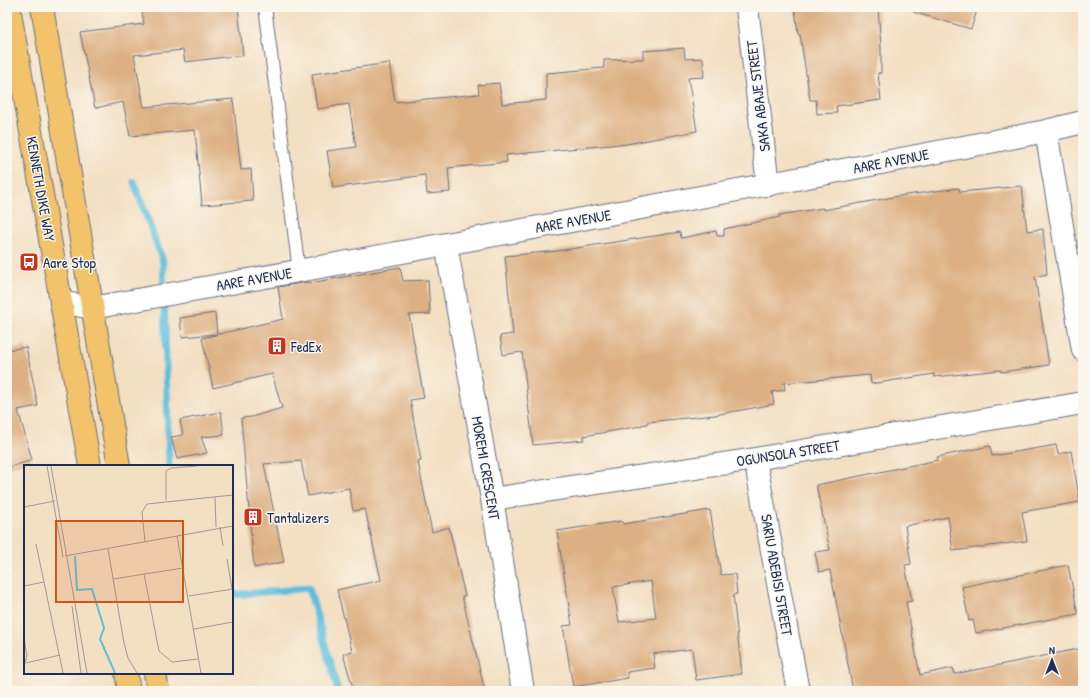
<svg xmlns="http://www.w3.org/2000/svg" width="1090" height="698" font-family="'Patrick Hand',sans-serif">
  <rect width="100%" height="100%" fill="#fbf7ec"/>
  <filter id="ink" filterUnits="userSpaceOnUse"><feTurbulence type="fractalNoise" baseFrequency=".025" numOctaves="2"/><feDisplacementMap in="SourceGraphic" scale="8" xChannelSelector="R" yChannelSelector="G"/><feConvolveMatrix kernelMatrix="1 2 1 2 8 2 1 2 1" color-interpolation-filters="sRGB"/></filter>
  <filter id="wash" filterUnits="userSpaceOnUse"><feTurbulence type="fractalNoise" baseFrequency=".012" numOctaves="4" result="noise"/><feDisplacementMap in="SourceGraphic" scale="16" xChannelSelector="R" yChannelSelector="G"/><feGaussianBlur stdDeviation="0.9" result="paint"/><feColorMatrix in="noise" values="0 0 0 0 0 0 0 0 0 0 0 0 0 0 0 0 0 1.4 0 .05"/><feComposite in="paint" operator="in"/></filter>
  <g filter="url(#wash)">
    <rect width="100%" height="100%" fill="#f3dfc2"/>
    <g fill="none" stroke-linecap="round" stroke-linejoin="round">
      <path stroke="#5fbfdd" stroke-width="7" d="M134,182L163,261L169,466
        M232,595L309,588L338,691"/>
    </g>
    <g id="blocks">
      <path fill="#ddb083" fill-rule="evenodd" d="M141,7H238L243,55L185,62L183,50L134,55L144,107L233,99L241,170L251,169L253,201L202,205L195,130L130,136L123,102L95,108L80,32L144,24Z
        M812,7H878L881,47V73H878L881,100L836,106L837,113L817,114L816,100H810L800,34H798L795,9Z
        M914,7H978L971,29L913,12Z
        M684,48L685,59L703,58L704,77L688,78L697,131L621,145V144L506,155L507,162L448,168L450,192L427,194L425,175L333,188L327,151L356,147L349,104L317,109L312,74L389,63L395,102L479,94L478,85L499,83L502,104L546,100V73L604,68V60L643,59V51Z
        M1022,186L1027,231L1043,229L1047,274L1035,277L1049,365L1001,372V370L934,377V374L871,384L870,375L784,383L785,390L772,392L774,404L715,415L647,422V424L641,425V426L584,436V440L533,445L522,352L503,355L500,336L513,334L505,256L557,251L680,232L681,238L716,231L717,236H724V229L780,217L779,215L823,208V210L899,196L959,188L960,192Z
        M400,267L403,281L428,280L430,314L409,315L424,398L410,400L421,461L418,462L432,532L449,527L465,596H462L485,691H354L343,654L352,651L337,590L381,580L365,509L353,511L349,488L308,496L301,461L264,464L284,562L254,568L241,418L251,417L282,408L272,374L213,388L202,338L283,319L278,287L309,282L310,283Z
        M215,313L217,334L182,337L180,318Z
        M26,347L38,406L18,410L32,460L7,468V350Z
        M221,412L224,435L201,437L207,453L177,459L171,437L183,435L180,420Z
        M1056,445L1058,454L1071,451L1080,502L1022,512L1027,541L953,551L948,517L905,526L911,564L905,565L912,601L906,602L920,675L953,668L955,674L1083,648V691H853L830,570L819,572L815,552L830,550L816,485L938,460L937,457L990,446L992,456Z
        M710,510L721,575L735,574L737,594L733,595L742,674L696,680L692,649L653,654L655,668L627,672L628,678L573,687L563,626L572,625L557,531L622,521L623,524ZM651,581L656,618L619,622L613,587Z
        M1068,565L1078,614L976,633L973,620L969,621L962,587Z"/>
    </g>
  </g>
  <g filter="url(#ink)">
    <use href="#blocks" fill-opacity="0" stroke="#676d81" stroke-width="1"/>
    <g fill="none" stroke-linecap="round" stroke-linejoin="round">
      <defs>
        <path id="service" d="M265,7L299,271"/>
        <path id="minor" d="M747,7L768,185
          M1046,131L1083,350
          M446,245L492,499L523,691
          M61,302L92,308C411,251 729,193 1046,131L1083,122
          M755,459L798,691
          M492,499L755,459L1083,403"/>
        <path id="trunk" d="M9,7L90,466
          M42,7L119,466
          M126,673L129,691
          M155,673L158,691"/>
      </defs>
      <use href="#service" stroke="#676d81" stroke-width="14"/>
      <use href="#minor" stroke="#676d81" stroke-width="24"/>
      <use href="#trunk" stroke="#676d81" stroke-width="24"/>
      <use href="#service" stroke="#fff" stroke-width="12"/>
      <use href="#minor" stroke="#fff" stroke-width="22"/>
      <use href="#trunk" stroke="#f2c36a" stroke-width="22"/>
    </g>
  </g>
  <defs>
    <symbol id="bus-square" viewBox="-11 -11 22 22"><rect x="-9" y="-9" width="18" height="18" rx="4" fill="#c8321e" stroke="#fbf7ec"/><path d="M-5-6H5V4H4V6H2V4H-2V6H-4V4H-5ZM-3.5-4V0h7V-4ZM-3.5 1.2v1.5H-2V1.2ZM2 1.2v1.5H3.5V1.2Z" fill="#fff"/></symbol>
    <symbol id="building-square" viewBox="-11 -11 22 22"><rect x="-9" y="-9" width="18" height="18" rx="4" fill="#c8321e" stroke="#fbf7ec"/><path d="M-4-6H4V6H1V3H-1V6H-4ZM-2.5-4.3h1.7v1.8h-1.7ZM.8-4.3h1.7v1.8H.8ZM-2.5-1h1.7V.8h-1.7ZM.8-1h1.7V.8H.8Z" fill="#fff"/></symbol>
  </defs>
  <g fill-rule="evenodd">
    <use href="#bus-square" x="18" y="251" width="22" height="22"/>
    <use href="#building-square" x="266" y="335" width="22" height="22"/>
    <use href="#building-square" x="242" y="506" width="22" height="22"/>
  </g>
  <g text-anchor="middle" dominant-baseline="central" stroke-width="3" stroke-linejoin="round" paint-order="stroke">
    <g font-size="15" fill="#1b2f5e" stroke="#fbf7ec">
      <text transform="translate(758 96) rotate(-97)">SAKA ABAJE STREET</text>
      <text transform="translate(891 161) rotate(-11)">AARE AVENUE</text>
      <text transform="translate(41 189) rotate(80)">KENNETH DIKE WAY</text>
      <text transform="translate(573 221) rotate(-10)">AARE AVENUE</text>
      <text transform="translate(254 279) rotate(-10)">AARE AVENUE</text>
      <text transform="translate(788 453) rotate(-9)">OGUNSOLA STREET</text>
      <text transform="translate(486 468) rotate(80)">MOREMI CRESCENT</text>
      <text transform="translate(777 575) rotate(80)">SARIU ADEBISI STREET</text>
    </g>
    <g font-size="15" fill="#1b2f5e" stroke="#fbf7ec" text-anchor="start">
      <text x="43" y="262">Aare Stop</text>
      <text x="291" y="346">FedEx</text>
      <text x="267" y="517">Tantalizers</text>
    </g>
  </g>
  <g transform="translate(24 465)">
    <rect width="209" height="209" fill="#f3dfc2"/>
    <path fill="none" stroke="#5fbfdd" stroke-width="2" d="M51,91L53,125L68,124L80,163L76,174L91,208"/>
    <path fill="none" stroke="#9d999a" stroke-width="1" d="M23,1L39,92M27,1L63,208M191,32L192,62M142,35V6L147,3L173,1M0,42L31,36M196,62L199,81M153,71L177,208M121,77L118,47L123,39L209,30M12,79L39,208M84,84L100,178L104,193L113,208M41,91L209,61M203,94L208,124M120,109L135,186L148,197L174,194M89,114L159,103M0,121L20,117M165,131L209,124M48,141L57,208M170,164L209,157M0,173L3,191L0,201M2,198L36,190"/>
    <path fill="#d45514" fill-opacity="0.15" stroke="#d45514" stroke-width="2" d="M32,56H159V137H32Z"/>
    <rect width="209" height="209" fill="none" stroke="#1b2f5e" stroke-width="2"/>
  </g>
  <rect width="1090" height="698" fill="none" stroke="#fbf7ec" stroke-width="24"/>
  <g transform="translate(1052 660)" stroke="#fbf7ec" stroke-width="3" paint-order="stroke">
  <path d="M0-3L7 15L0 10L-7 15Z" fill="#1b2f5e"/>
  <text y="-6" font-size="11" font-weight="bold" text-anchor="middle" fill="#1b2f5e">N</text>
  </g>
</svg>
